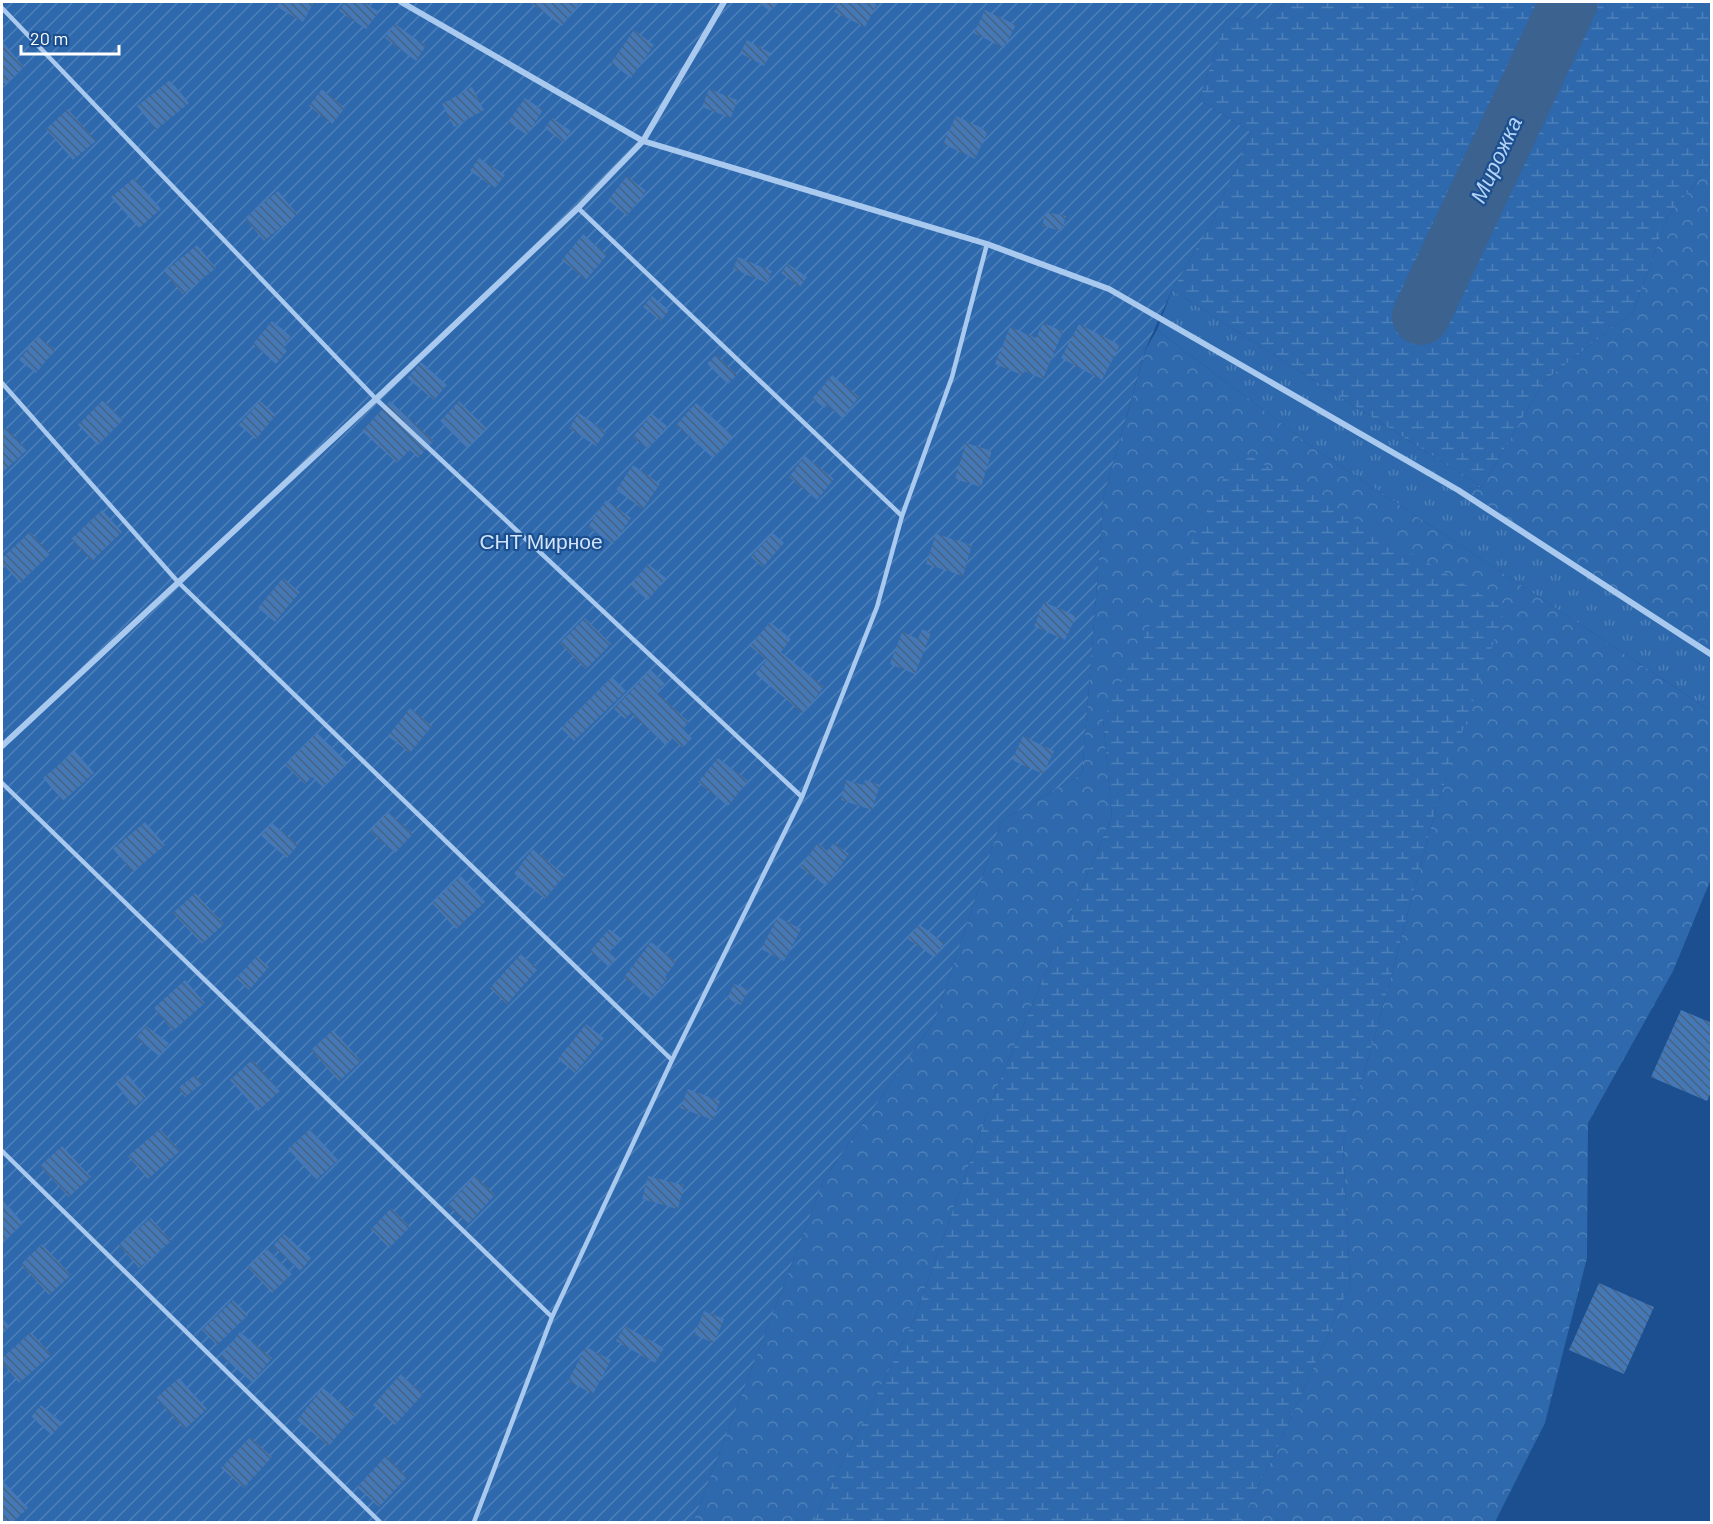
<svg xmlns="http://www.w3.org/2000/svg" width="1713" height="1524" font-family="Barlow,sans-serif">
  <defs>
    <pattern id="grass-tufts" width="24" height="20" patternUnits="userSpaceOnUse" patternTransform="scale(1.5)"><rect width="24" height="20" fill="#2e69ad"/><path d="M3 7l-1-3M5 7V3M7 7l1-3M15 17l-1-3M17 17v-4M19 17l1-3" fill="none" stroke="#4d80b9"/></pattern>
    <pattern id="forest-crowns" width="20" height="18" patternUnits="userSpaceOnUse" patternTransform="scale(1.5)"><rect width="20" height="18" fill="#2e69ad"/><path d="M2 6a3 3 0 1 1 6 0M12 15a3 3 0 1 1 6 0" fill="none" stroke="#4d80b9"/></pattern>
    <pattern id="wetland-marsh" width="20" height="14" patternUnits="userSpaceOnUse" patternTransform="scale(1.5)"><rect width="20" height="14" fill="#2e69ad"/><path d="M1 5h8M5 5V1M11 12h8M15 12V8" fill="none" stroke="#4d80b9"/></pattern>
    <pattern id="garden-furrows" width="10" height="10" patternUnits="userSpaceOnUse" patternTransform="scale(1.5)"><rect width="10" height="10" fill="#2e69ad"/><path d="M-1 1l2-2M0 10L10 0M9 11l2-2" fill="none" stroke="#4d80b9"/></pattern>
    <pattern id="building-back-hatch" width="6" height="6" patternUnits="userSpaceOnUse" patternTransform="scale(1.5)"><rect width="6" height="6" fill="#4478b7"/><path d="M-1 5l2 2M0 0l6 6M5-1l2 2" fill="none" stroke="#486282"/></pattern>
  </defs>
  <rect width="100%" height="100%" fill="#1b4f8f"/>
  <path fill="url(#grass-tufts)" d="M1172,290L1482,487L1459,490L1711,655V711L1315,449L1157,330Z"/>
  <path fill="url(#forest-crowns)" d="M1711,165V655L1458,490L1482,487L1544,381L1633,312L1668,216Z
    M1157,330L1315,449L1711,711V879L1673,971L1588,1123L1587,1258L1545,1423L1495,1522H1240L1277,1449L1350,1285L1343,1143L1376,1032L1437,805L1504,609L1103,719L1112,816L993,1097L914,1320L813,1522H693L824,1179L935,1020L1001,821L1082,774L1104,495L1146,349Z"/>
  <path fill="url(#wetland-marsh)" d="M1286,2H1711V165L1668,216L1633,312L1544,381L1482,487L1172,290L1212,222L1251,132L1199,100L1226,19L1270,18Z
    M1238,449L1505,609L1437,805L1376,1032L1343,1143L1350,1285L1277,1449L1240,1522H813L914,1320L993,1097L1112,816L1103,719Z"/>
  <path fill="url(#garden-furrows)" d="M2,2H1286L1270,18L1226,19L1199,100L1251,132L1212,222L1172,290L1146,348L1104,495L1082,774L1001,821L935,1020L824,1179L693,1522H2Z"/>
  <g fill="none" stroke-linecap="round" stroke-linejoin="round">
    <path stroke="#3c6290" stroke-width="58" d="M1421,316L1569,2"/>
  </g>
  <path fill="url(#building-back-hatch)" d="M280,2H314L303,22L277,7Z
    M345,2H364L379,12L366,29L339,11Z
    M530,2H580L562,26Z
    M757,2H777L770,11Z
    M839,2H872L877,4L865,27L834,12Z
    M985,10L1016,25L1004,48L974,33Z
    M395,24L426,46L416,61L385,38Z
    M634,30L654,45L631,78L611,63Z
    M747,40L771,53L764,66L740,53Z
    M2,41L24,67L2,87Z
    M170,80L189,103L156,130L137,106Z
    M472,87L484,110L454,127L442,104Z
    M322,89L345,108L332,124L309,106Z
    M709,89L737,100L731,118L702,107Z
    M525,98L543,110L527,135L508,122Z
    M68,109L96,141L73,160L46,129Z
    M956,116L988,131L975,159L943,144Z
    M552,118L571,131L563,142L545,128Z
    M479,158L505,175L495,188L470,171Z
    M627,176L646,191L627,216L608,200Z
    M134,178L161,209L139,228L111,197Z
    M278,191L297,214L264,241L245,218Z
    M1046,212L1066,216L1062,231L1042,226Z
    M583,234L607,255L586,280L562,260Z
    M197,245L216,268L183,294L164,272Z
    M738,257L772,271L767,283L733,269Z
    M788,264L807,277L800,287L781,273Z
    M652,296L669,310L661,321L643,307Z
    M272,321L291,336L283,346L287,351L276,364L253,344Z
    M1043,323L1063,331L1043,379L1024,371L1022,375L995,364L1010,327L1036,338Z
    M1079,324L1120,345L1102,380L1061,358Z
    M38,336L55,350L36,373L19,360Z
    M716,355L737,375L728,384L707,364Z
    M421,362L447,385L434,400L407,378Z
    M832,375L859,397L842,418L827,405L824,408L812,399Z
    M103,400L123,420L98,445L78,425Z
    M260,401L276,415L256,439L239,425Z
    M390,401L434,441L418,458L410,450L397,463L362,431Z
    M459,401L486,428L467,448L440,421Z
    M696,403L733,436L713,458L676,425Z
    M579,413L606,432L596,446L569,428Z
    M652,414L667,426L648,449L633,437Z
    M6,428L27,450L2,473V432Z
    M966,443L992,451L981,487L955,479Z
    M805,456L834,479L817,500L789,477Z
    M633,465L660,484L643,509L616,490Z
    M606,500L631,518L613,544L588,527Z
    M102,510L122,532L92,561L71,539Z
    M30,532L50,554L20,583L2,563V558Z
    M773,533L784,543L763,567L751,557Z
    M936,534L972,545L963,576L926,564Z
    M648,564L666,578L648,600L630,586Z
    M283,578L300,592L275,622L258,608Z
    M1044,602L1076,616L1065,640L1034,626Z
    M585,618L611,644L586,669L560,643Z
    M770,622L791,639L781,652L824,687L803,713L755,674L767,660L750,646Z
    M922,629L931,633L915,674L890,664L902,632L918,639Z
    M651,670L665,683L656,692L689,722L683,729L692,738L683,748L672,738L665,745L631,713L625,719L614,709Z
    M612,677L626,691L574,741L561,728Z
    M410,708L432,726L410,753L388,736Z
    M317,733L347,762L323,787L312,777L305,784L285,765Z
    M1023,736L1054,751L1043,774L1012,760Z
    M75,751L94,773L63,801L43,778Z
    M718,758L748,781L728,806L698,782Z
    M846,780L863,785L865,780L880,785L872,810L841,800Z
    M388,812L413,834L395,853L370,831Z
    M145,822L165,845L133,872L113,849Z
    M272,823L298,845L287,858L261,836Z
    M818,843L827,851L834,843L849,854L826,886L800,867Z
    M533,849L565,875L545,899L514,874Z
    M461,876L485,902L456,929L432,903Z
    M195,893L224,924L202,944L173,913Z
    M778,917L801,929L784,961L761,949Z
    M919,924L944,943L934,957L908,939Z
    M609,929L621,938L609,952L616,958L609,967L590,951Z
    M651,942L676,962L665,977L667,979L651,999L624,977Z
    M521,954L538,969L507,1004L490,988Z
    M257,956L269,967L249,990L236,978Z
    M185,980L205,1003L173,1031L154,1008Z
    M734,984L748,989L741,1005L727,999Z
    M1681,1010L1712,1023V1090L1707,1101L1651,1077Z
    M586,1024L604,1038L575,1073L558,1059Z
    M146,1026L169,1043L159,1056L136,1038Z
    M333,1030L361,1061L339,1081L311,1050Z
    M252,1060L280,1091L258,1111L230,1080Z
    M128,1075L146,1097L134,1107L116,1084Z
    M195,1075L202,1084L185,1097L178,1088Z
    M688,1089L720,1101L713,1120L680,1108Z
    M160,1129L180,1151L148,1179L128,1156Z
    M310,1129L338,1160L316,1180L288,1149Z
    M62,1146L91,1177L69,1197L40,1166Z
    M475,1176L495,1195L468,1224L448,1205Z
    M648,1176L684,1185L678,1209L642,1199Z
    M2,1199L23,1223L2,1243Z
    M391,1208L410,1227L389,1248L371,1229Z
    M151,1218L171,1241L139,1268L119,1245Z
    M284,1234L311,1258L300,1271L273,1246Z
    M42,1244L71,1275L49,1295L21,1264Z
    M268,1249L292,1274L272,1293L248,1267Z
    M1599,1283L1654,1307L1624,1374L1569,1350Z
    M233,1300L248,1315L217,1345L202,1330Z
    M704,1311L724,1319L714,1343L694,1335Z
    M2,1318L9,1326L2,1333Z
    M625,1326L664,1348L655,1363L616,1341Z
    M31,1332L51,1355L19,1383L2,1362V1358Z
    M240,1332L272,1358L252,1382L221,1356Z
    M586,1347L611,1360L593,1394L568,1381Z
    M401,1374L423,1394L395,1425L373,1405Z
    M179,1378L207,1409L185,1429L156,1398Z
    M323,1388L355,1414L329,1446L297,1420Z
    M41,1405L62,1423L52,1435L31,1417Z
    M250,1437L272,1457L244,1488L221,1468Z
    M386,1456L407,1477L379,1507L357,1487Z
    M2,1480L28,1508L13,1522H2Z"/>
  <g fill="none" stroke-linecap="round" stroke-linejoin="round">
    <path stroke="#a9c9ee" stroke-width="4.5" d="M2,8L376,399L802,797
      M578,208L902,516
      M2,383L178,582L672,1060
      M2,783L552,1317
      M2,1151L380,1522
      M474,1522L552,1317L672,1060L802,797L877,607L902,516L952,377L987,244"/>
    <path stroke="#a9c9ee" stroke-width="6" d="M401,2L643,141L987,244L1109,289L1458,490L1712,655
      M2,746L376,399L578,208L643,141L724,2"/>
  </g>
  <g text-anchor="middle" dominant-baseline="central" stroke-width="4.5" stroke-linejoin="round" paint-order="stroke">
    <g font-size="21" fill="#cfe3fa" stroke="#1b4f8f">
      <text x="541" y="540">СНТ Мирное</text>
    </g>
    <g font-size="22" font-style="italic" fill="#b5d3f5" stroke="#1b4f8f">
      <text transform="translate(1495 159) rotate(-65)">Мирожка</text>
    </g>
  </g>
  <rect width="1713" height="1524" fill="none" stroke="#ffffff" stroke-width="6"/>
  <path d="M21 45v9h98v-9" fill="none" stroke="#ffffff" stroke-width="3"/>
  <text x="30" y="45" font-size="18" fill="#ffffff" stroke="#1b4f8f" stroke-width="4.5" paint-order="stroke">20 m</text>
</svg>
